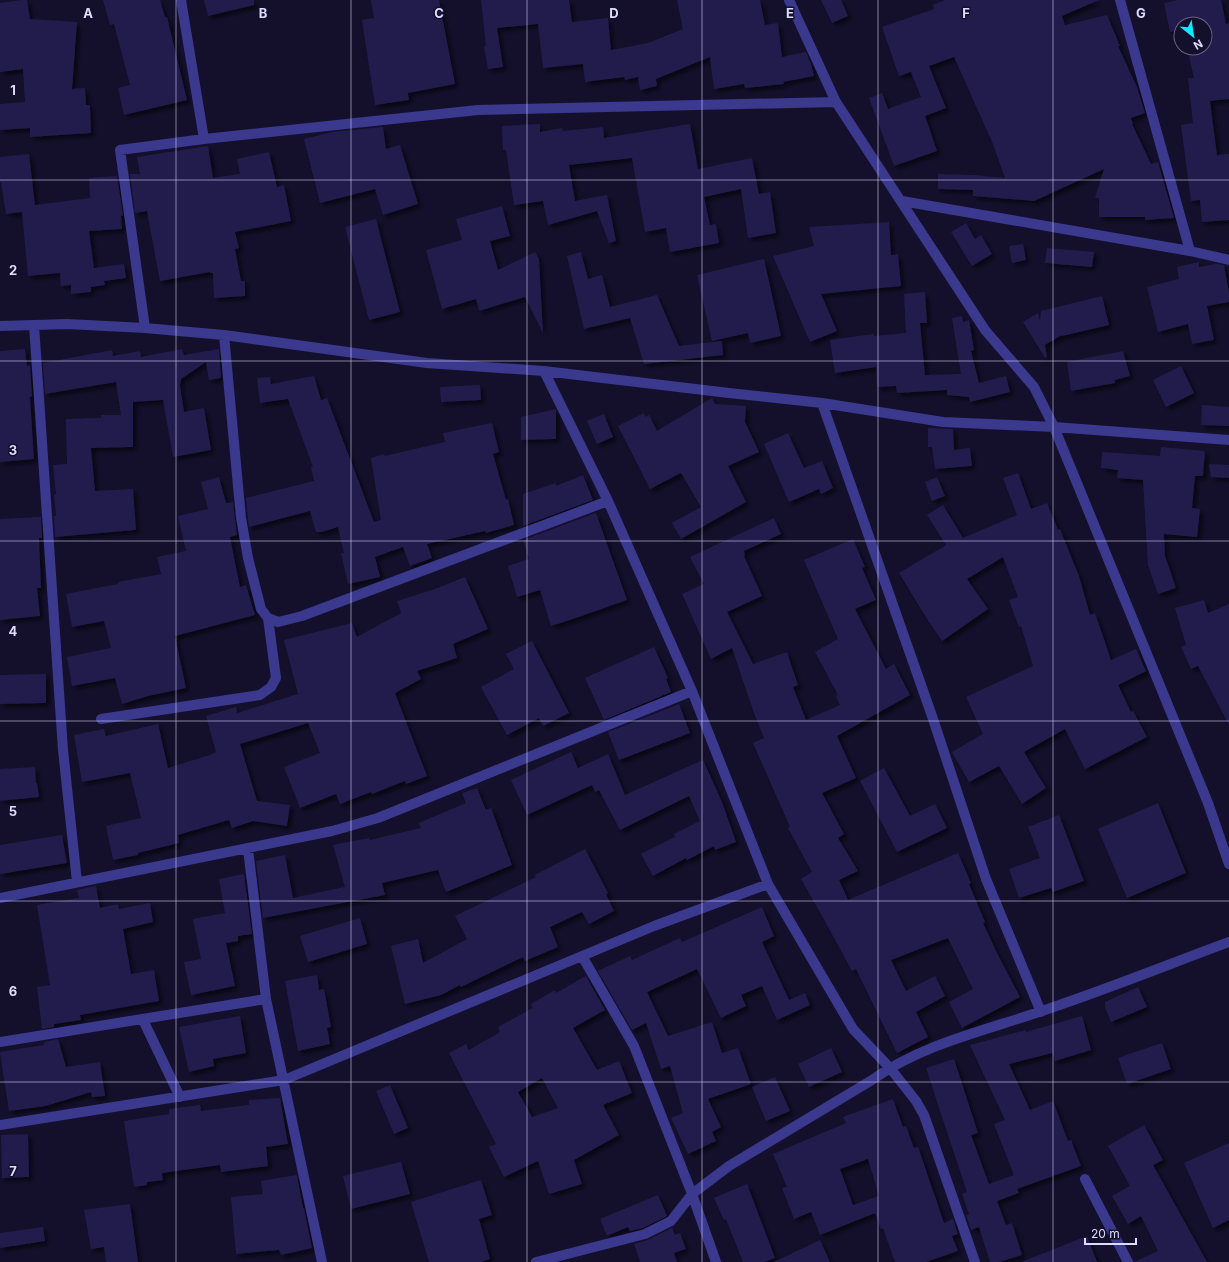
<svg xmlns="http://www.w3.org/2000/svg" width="1229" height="1262" font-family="Inter,sans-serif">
  <defs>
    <filter id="shadow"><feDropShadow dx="3.5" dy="3.5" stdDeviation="2" flood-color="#0009"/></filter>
  </defs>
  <rect width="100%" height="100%" fill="#14102c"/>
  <path fill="#241b4e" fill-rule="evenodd" filter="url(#shadow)" d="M22,0H27L30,19L77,22L72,89L85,88L86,105H90L91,133L30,137V128L0,130V104L25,102L23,69L0,72V3Z
    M103,0H160L165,17H167L187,100L124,115L118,88L130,85L114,24L110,25Z
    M204,0H254V5L208,16Z
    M371,0H439L455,84L408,93L409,100L375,105L362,20L374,18Z
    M481,0H569L572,22L608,18L611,50L648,43L683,29L677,0H760L765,25L778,23L782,57L806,52L811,64L814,76L783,82L784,84L745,88L744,84L714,89L710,57L656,79L657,86L640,90L638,77L625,80L624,77L585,82L583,64L543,68L538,24L497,28L503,67L488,69L484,46H486Z
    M821,0H841L848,16L832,23Z
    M945,0H1099L1062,16L1065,25L1107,15L1120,46H1118L1137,87L1145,113L1131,118L1133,124H1132L1151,164L1158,162L1174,218L1145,220V217H1099V198H1095L1104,169L1034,201L973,196V190L938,189V174L974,175L1005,178L993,144L954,57L929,66L946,108L925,116L937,151L894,166L869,98L882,93L888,109L921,97L911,72L899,76L882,27L934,9L933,5Z
    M1178,0H1221L1226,24L1229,23V99L1210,101L1217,155L1229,154V220L1202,222L1200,200L1191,201L1181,125L1193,123L1188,78H1194L1187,48H1205V24H1181V30L1170,32L1164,3Z
    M540,124V132L562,128L563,131L603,127L604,138L690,124L698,169L752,158L759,194L770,192L776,233L748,238L741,189L704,197L710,225L716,224L719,243L670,252L666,228L645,232L632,158L569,165L575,201L607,195L616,241L609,243L597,211L548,225L543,201L514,205L506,150H503L502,126Z
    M383,127L386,149L400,145L418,204L383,215L375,189L320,203L304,139L332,132Z
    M208,146L213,178L240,174L237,159L269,152L277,187L284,185L291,221L235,232L239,248L235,249L241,281H245V296L214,298L213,273H210V272L160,281L147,211L135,213L130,174H140L137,157Z
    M29,154L35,205L90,198L89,178L117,176L123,215L121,216L122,229L89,231L94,268L124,264L126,278L104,281L105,285L91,287V292L71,294V285L61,286L60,273L28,276L22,212L6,214L1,182L0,183V157Z
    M502,206L510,236L490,241L498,270L535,252L539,259L543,333L525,297L479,311L476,299L442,309L426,250L462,240L456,219Z
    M376,219L400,312L369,320L345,227Z
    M889,222L891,255L898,254L901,286L821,294L837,331L810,342L773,256L814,246L809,227Z
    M966,223L975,239L981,235L992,254L972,266L951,232Z
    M1023,244L1026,260L1012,263L1009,246Z
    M1047,248L1094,252L1092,267L1045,263Z
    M581,252L588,279L602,275L610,307L657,295L679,346L722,341L723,355L644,364L630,318L584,329L567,256Z
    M764,259L781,336L750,343L748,333L712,341L697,275Z
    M1199,262V267L1216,264L1224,265L1229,293V302L1207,306L1214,340L1192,344L1188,324L1158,332L1147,287L1179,279L1177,267Z
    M925,292L927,323H920L925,375L961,374L952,318L962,316L963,322L969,320L974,350L971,351L979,383L1006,376L1010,392L970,402L969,397L947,395V390L897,393L896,386L877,387L876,367L835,373L830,340L873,334L874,336L906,333L904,294Z
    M1102,296L1109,325L1062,336V335L1045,345L1047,357L1045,358L1023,322L1038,313L1040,321L1041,311Z
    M25,349L27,366L30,365L32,396L30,397L34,459L0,462V351Z
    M182,349L184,355L219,349L221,378L209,380L206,362L181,379L180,386L184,412L204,408L211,450L173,457L163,400L133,402V447L91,448L95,491L133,489L136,530L55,537L54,516H56L54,495L56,494L53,465L67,464L66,419L101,418V415H121L116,382L45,394L43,363L112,350L113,356L140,351L141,357Z
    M1123,351L1130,376L1115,380V383L1071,391L1067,362Z
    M1181,366L1194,393L1166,407L1153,380Z
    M314,376L321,400L327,398L374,522L381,520L371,458L384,454L385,456L445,442L443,433L492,423L499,452L493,454L506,500L508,499L514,525L486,533L485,531L427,544L432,558L410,566L403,547L375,557L380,577L348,584L341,553H344L338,527L322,532H316L310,511L249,527L246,498L314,481L311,467H313L288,399L260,403L257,378L270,377L271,384Z
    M480,385L481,400L441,402L440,387Z
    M712,398L715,404L746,406L745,422L759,452L728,466L746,502L681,539L672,523L701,507L681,473L650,489L618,426L644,413L645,417L649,415L657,431Z
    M1202,405L1229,407V426L1201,425Z
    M556,409V439L521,440V417Z
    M604,414L613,437L597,444L587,421Z
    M928,428L953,429L954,450L970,448L972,466L935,469L932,447H928Z
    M788,433L804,468L822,461L833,488L821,494L819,489L789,502L764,444Z
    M1161,447L1205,451L1203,476H1195L1192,508L1200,509L1197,537L1164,534L1165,556L1176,588L1158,594L1148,565L1143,480L1117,478L1118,470L1101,468L1102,452L1160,456Z
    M1209,464L1229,465V478L1211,477Z
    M1018,473L1031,509L1047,503L1058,530L1060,529L1079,576L1090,615L1095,613L1111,660L1136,649L1146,671L1118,685L1131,712L1133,711L1147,737L1085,769L1065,729L1024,752L1046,788L1022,804L999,766L969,782L952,752L983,734L966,697L1033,666L1021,626L1019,627L1009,600L1018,597L1003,557L967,579L988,609L942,641L927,619L899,573L946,545L927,515L943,505L963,538L1017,515L1003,478Z
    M583,475L593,500L523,526V494L556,483V486Z
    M219,477L226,503L233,502L237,535L230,537L240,587L246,585L255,615L175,636L186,688L148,696L122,704L115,678L72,686L67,657L111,648L104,621L72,627L66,594L118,584V582L161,574L157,557L186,551L178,516L208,509L201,482Z
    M937,477L945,496L932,501L925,482Z
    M596,513L627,600L570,620L551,626L540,590L517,597L508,566L529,559L523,540Z
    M41,517L42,538H39L41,588H37L40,616L0,620V519Z
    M774,518L781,534L744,551L745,555L744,556L762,596L727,612L753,664L787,652L798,685L793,687L806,720L840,705L836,696L838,695L815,652L838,639L804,560L853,539L865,567L862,568L876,600L855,609L886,669L894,664L910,695L837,736L856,778L822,793L844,834L838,838L858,871L839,880L848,900L958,853L971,883L969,884L985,922L983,923L999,957L1020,997L962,1028L949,1002L973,989L948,938L891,960L906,991L935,976L945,996L916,1012L928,1037L897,1053L856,969L852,971L822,916L801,879L812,872L788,828L790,827L753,743L764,738L754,713L732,648L711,659L682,594L704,584L690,557Z
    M465,577L488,629L453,644L457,658L417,671L421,679L395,693L427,776L406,784L405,781L372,794L371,792L340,804L336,794L300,808L284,767L320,753L308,723L240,744L257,801L290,805L287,826L253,821L232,828L229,820L178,835L179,843L138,853V855L113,860L106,826L141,818L130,773L82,782L74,735L104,729L106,736L158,724L168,768L210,755L216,752L206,716L236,707L237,713L298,694L284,640L352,623L357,637L401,613L397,601L435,589Z
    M1204,600L1208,613L1229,604V725L1198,666L1191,669L1181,647L1186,645L1175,608Z
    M532,641L569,713L543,726L539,718L507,735L481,687L514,669L506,654Z
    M654,647L668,678L666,679L671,692L604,720L585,678Z
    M46,674V703L0,704V675Z
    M679,704L690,733L619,760L608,732Z
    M571,752L578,768L608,754L625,795L703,760L722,802L736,842L715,850L714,846L687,860L686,858L653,876L641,854L675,837L674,834L700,821L689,796L620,830L599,790L595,792L592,785L527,815L511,780Z
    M35,767L36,783H37L39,797L0,801V769Z
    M884,768L910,816L935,804L947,828L897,852L860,781Z
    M477,788L486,810L491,808L512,865L446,892L438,870L382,883L385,895L263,918L256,861L285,855L293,898L345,887L333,845L369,838L370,840L421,828L419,823L466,803L462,793Z
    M1158,803L1186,873L1127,898L1098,829Z
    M1059,815L1084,881L1053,892L1051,888L1019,898L1009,869L1040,858L1028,827Z
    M62,835L67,863L0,874V845Z
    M585,849L608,893L606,894L614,911L589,924L582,912L550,927L558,947L525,961L523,957L461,987L460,985L441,995L405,1004L391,946L418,939L423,963L467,939L455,916L536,877L535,875Z
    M244,874L252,934L238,936V941L226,943L235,986L191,995L184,962L201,959L193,919L225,913L219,879Z
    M96,886L100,908L118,904L119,909L150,903L153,922L123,929L131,974L154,970L159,1001L80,1015L81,1020L54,1024V1027L42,1029L37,987L50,985L37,905L79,898L77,890Z
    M762,907L774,936L762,942L789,1000L805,993L810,1005L777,1020L762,986L741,995L746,1006L721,1018L697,969L647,992L668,1036L712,1022L722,1053L738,1048L751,1084L708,1099L721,1127L712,1132L716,1141L688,1154L671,1118L683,1113L670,1066L661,1069L646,1023L632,1030L598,971L630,956L632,960L680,938L682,942Z
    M360,918L367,944L308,962L300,936Z
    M317,975L319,990L324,989L331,1027L327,1028L330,1044L298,1051L285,981Z
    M586,976L605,1010L573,1028L597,1070L619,1061L632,1093L603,1105L619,1135L574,1160L582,1184L549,1194L538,1161L504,1177L489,1147L496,1144L449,1053L466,1044L469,1050L500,1032L498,1027L533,1008L531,1004L555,990L556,993ZM542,1078L558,1108L532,1117L518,1092Z
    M1138,987L1147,1007L1111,1022L1105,1007V1002Z
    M240,1016L246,1053L213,1059L214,1066L189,1072L179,1027Z
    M1082,1016L1091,1050L1055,1061L1052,1053L1009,1064L1030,1110L1053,1101L1068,1141L1071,1140L1081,1166L1017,1189L1019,1193L997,1201L1006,1225L1012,1223L1022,1255L999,1262H990L979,1227L971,1230L966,1215L969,1214L962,1194L967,1192L926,1068L954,1059L978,1133L971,1135L989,1184L1014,1175L994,1124L1005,1120L970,1045L1026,1030V1032Z
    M58,1039L66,1067L100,1062L105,1096L92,1097L91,1092L46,1106L9,1111L0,1052L44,1045V1042Z
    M1162,1043L1171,1069L1127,1084L1118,1058Z
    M831,1048L842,1072L809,1087L798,1064Z
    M775,1077L790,1111L766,1121L752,1087Z
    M390,1085L408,1128L394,1134L376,1091Z
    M280,1098L288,1144L266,1147L268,1166L221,1172L220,1165L162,1173L163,1180L147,1182V1185L134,1187L124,1121L169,1114V1109L200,1105L201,1111L249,1105V1100Z
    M893,1099L903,1127L906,1126L914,1148L918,1147L944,1223L953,1219L958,1234L952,1236L958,1251L926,1262H895L883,1228L881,1229L875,1213L820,1235L811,1212L794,1219L782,1188L787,1187L773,1154L846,1123L843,1117ZM868,1159L879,1196L853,1205L840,1169Z
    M1144,1125L1163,1160L1153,1165L1207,1262H1134L1158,1251L1141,1216L1128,1224L1112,1196L1130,1186L1108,1146Z
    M28,1134L29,1177L2,1178L1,1135Z
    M1229,1143V1220L1213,1228L1184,1163Z
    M401,1162L410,1194L351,1209L343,1176Z
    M297,1175L303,1208H304L312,1248L281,1255L279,1250L236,1254L231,1197L263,1194L261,1181Z
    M481,1180L492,1215L479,1219L490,1259L480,1262H429L411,1202Z
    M747,1184L775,1258L764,1262H743L726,1219L724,1220L714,1198Z
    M658,1195L667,1216L643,1228L630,1231L628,1227L607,1236L600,1219Z
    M130,1204L138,1262H106L104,1247L91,1249L84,1210Z
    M43,1227L45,1241L0,1248V1233Z
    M672,1228L675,1235L680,1233L686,1249L674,1253L677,1262H640L634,1244L648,1240Z
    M1087,1236L1097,1262H1024V1261Z
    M820,1240L830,1262H774Z"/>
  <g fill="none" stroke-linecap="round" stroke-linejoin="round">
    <path stroke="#3a398e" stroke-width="10" d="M181,0L204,139
      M789,0L836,102L985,330L1034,387L1054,427L1208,803L1229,864
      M1120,0L1190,251
      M902,201L1190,251L1229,260
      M34,325L63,750L77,882
      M0,326L67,324L145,328L224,335L427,363L544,371L729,393L822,403L943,422L1054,427L1229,440
      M145,328L120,150L204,139L478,110L836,102
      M224,335L241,518L248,558L261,609L268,618L278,622L302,616L608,501
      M544,371L608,501L692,691L768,884L853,1029L890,1068L916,1101L924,1115L975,1262
      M822,403L932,716L986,879L1041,1012
      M101,719L260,695L271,687L276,678L268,618
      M248,849L266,999L322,1262
      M0,898L332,831L378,818L692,691
      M582,956L634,1046L692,1194L716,1262
      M143,1020L180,1097
      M0,1042L266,999
      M0,1125L284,1080L582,956L654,926L768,884
      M1085,1179L1128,1262
      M536,1262L645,1234L671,1221L692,1194L729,1166L872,1080C922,1044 984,1031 1042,1011C1105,990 1167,965 1229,942"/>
  </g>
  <path fill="none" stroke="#dedbff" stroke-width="1" stroke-opacity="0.55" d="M176,0V1262M351,0V1262M527,0V1262M702,0V1262M878,0V1262M1053,0V1262M0,180H1229M0,361H1229M0,541H1229M0,721H1229M0,901H1229M0,1082H1229"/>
  <g font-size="13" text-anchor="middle" font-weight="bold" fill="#dedbff" stroke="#14102c" stroke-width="3" stroke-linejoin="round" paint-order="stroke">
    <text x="88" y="18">A</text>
    <text x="263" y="18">B</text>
    <text x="439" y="18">C</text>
    <text x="614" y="18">D</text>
    <text x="790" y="18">E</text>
    <text x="966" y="18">F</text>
    <text x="1141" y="18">G</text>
    <text x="13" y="95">1</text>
    <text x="13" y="275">2</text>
    <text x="13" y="455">3</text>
    <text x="13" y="636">4</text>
    <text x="13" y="816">5</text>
    <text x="13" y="996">6</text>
    <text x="13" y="1176">7</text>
  </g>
  <g transform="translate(1193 36) rotate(150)"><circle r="19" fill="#14102c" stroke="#656180"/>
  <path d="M0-3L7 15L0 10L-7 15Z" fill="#07ebff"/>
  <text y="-6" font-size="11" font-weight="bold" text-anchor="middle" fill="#dedbff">N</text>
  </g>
  <path d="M1085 1238v6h51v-6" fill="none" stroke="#dedbff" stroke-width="2"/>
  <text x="1091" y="1238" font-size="12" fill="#dedbff" stroke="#14102c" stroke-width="3" paint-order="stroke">20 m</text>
</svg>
